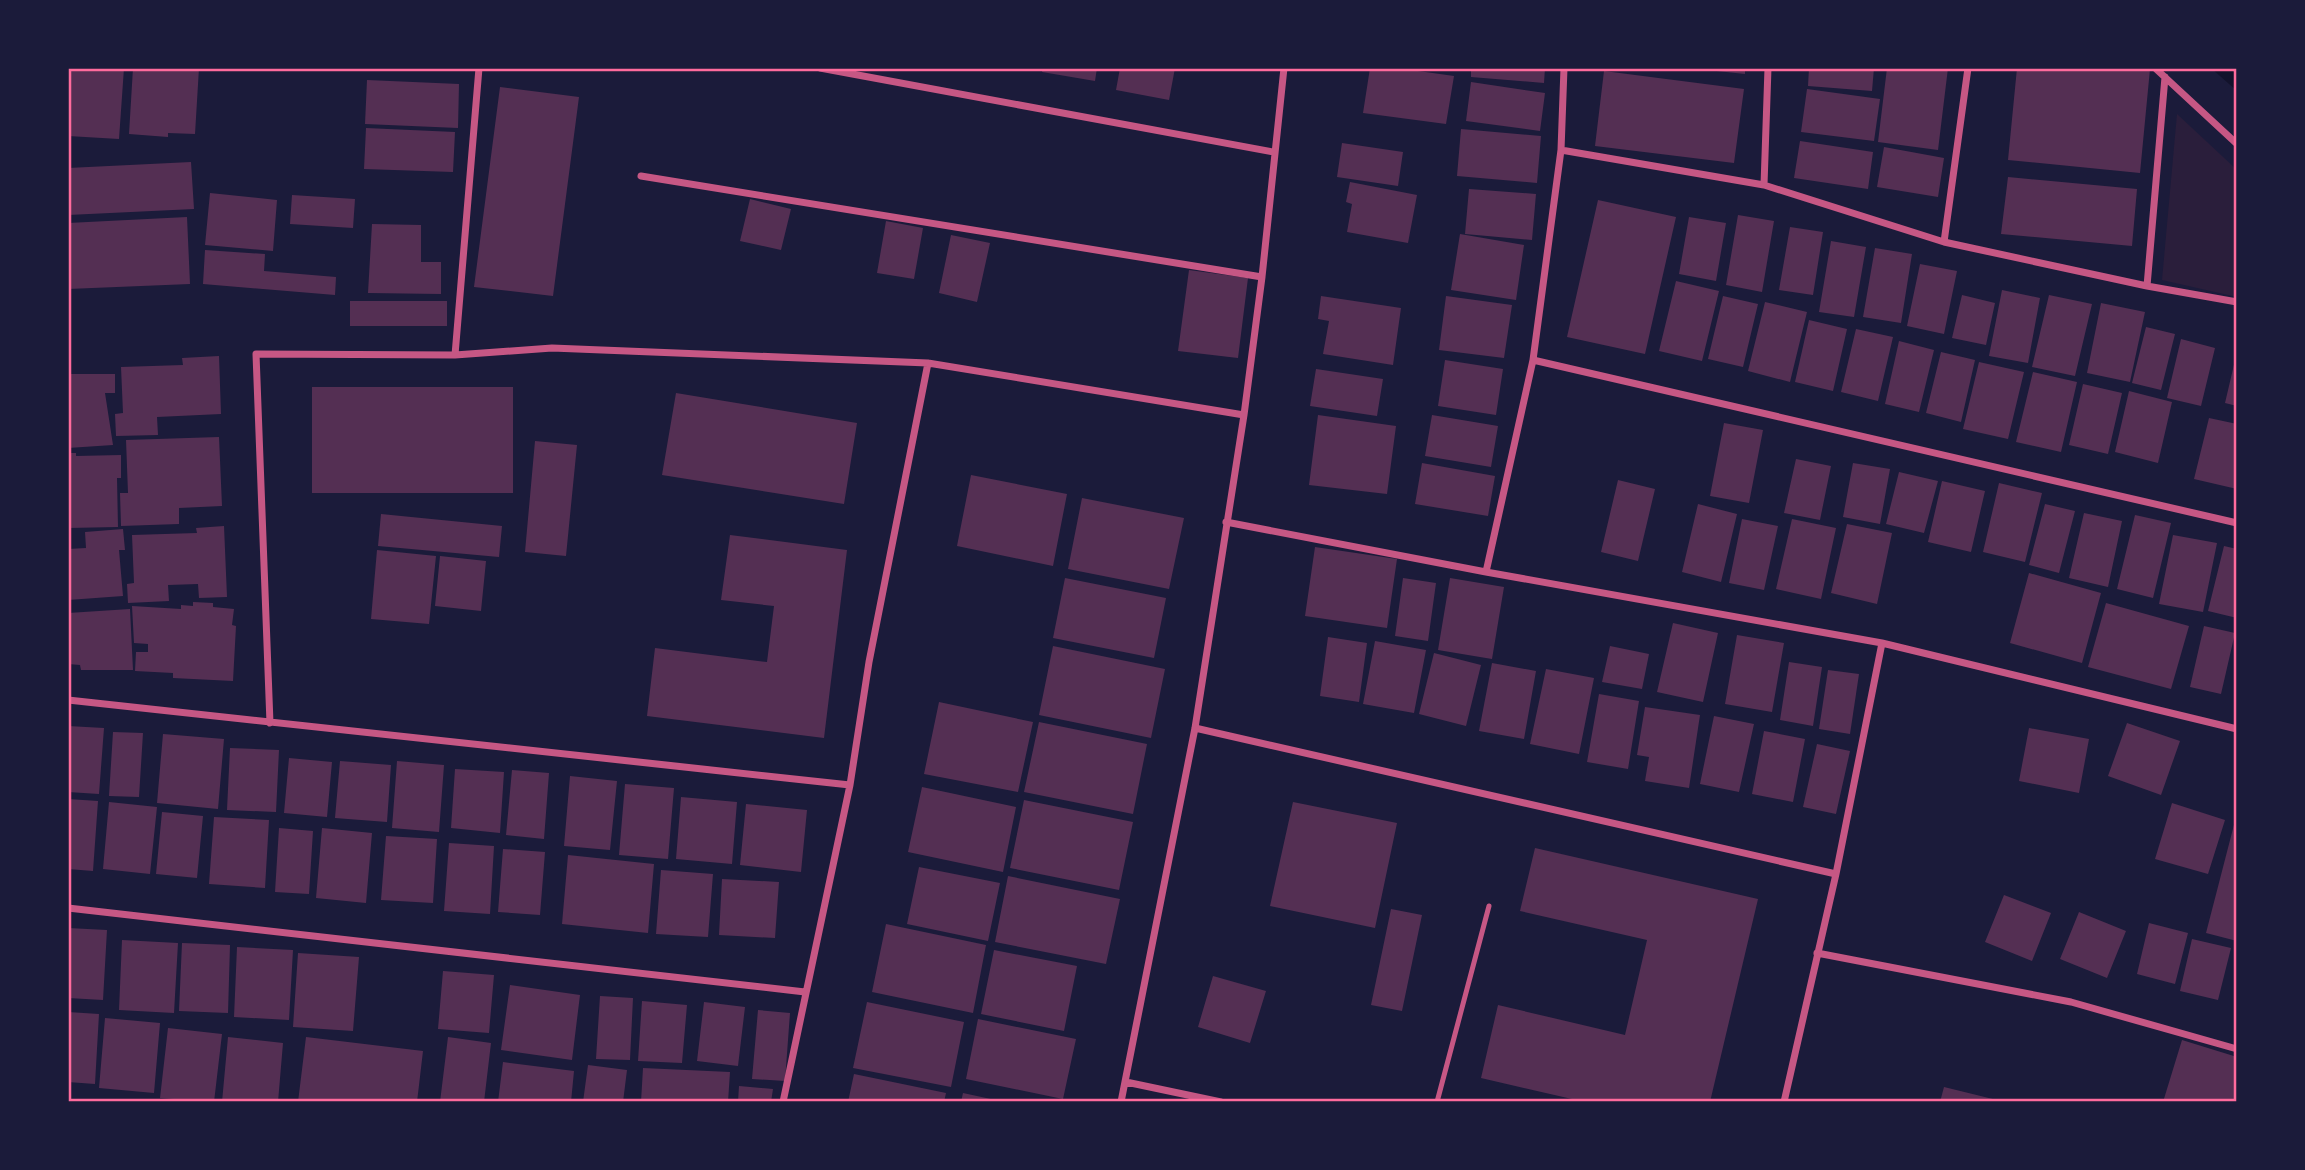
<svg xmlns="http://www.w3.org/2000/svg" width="2305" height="1170" font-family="'Titillium Web',sans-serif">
  <rect width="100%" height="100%" fill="#1b1b3a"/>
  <path fill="#2a1e3b" d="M2177,114L2237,170V297L2162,280Z"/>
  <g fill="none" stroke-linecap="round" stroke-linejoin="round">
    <path stroke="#12122b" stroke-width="12" d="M2220,68L2237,83"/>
  </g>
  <path fill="#542f53" d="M68,68H124L119,139L68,136Z
    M133,68H199L195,134L168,133V137L129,134Z
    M1043,68H1097L1095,81L1042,72Z
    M1120,68H1175L1169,100L1116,90Z
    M1370,68H1397L1454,76L1446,124L1363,113Z
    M1471,68H1545L1544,83L1471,77Z
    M1707,68H1745V74L1707,70Z
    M1809,68H1874L1872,91L1808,86Z
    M1887,68H1948L1938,150L1878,142Z
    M2017,68L2150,69L2140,173L2008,160Z
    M1604,71L1744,89L1734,163L1595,146Z
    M367,80L459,84L458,128L365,124Z
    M1471,82L1545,93L1540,131L1466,121Z
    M500,87L579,97L553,296L474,287Z
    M1807,89L1880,99L1874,141L1801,132Z
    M366,128L455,132L453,172L364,169Z
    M1461,129L1541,136L1537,183L1457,176Z
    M1800,141L1873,152L1868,189L1794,178Z
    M1342,143L1403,152L1398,186L1337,177Z
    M1884,147L1944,158L1938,197L1877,187Z
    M191,162L194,209L68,215V168Z
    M2008,177L2137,189L2132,246L2001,234Z
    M1350,182L1417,195L1408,243L1347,232L1352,204L1346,202Z
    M1469,189L1536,194L1532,240L1465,234Z
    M210,193L277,200L273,251L205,245Z
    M292,195L355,199L353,228L290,224Z
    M750,199L791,209L781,250L740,241Z
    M1598,200L1676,217L1645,354L1567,337Z
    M1738,215L1774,221L1762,292L1726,285Z
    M187,217L190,284L68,289V223Z
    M1689,217L1726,223L1716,281L1679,274Z
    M886,221L923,228L914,279L877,273Z
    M372,224L421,225V262H441V294L368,293Z
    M1790,227L1823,232L1813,295L1779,290Z
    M1460,234L1524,245L1516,300L1451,290Z
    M951,235L990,243L977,302L939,293Z
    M1831,241L1866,247L1854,317L1819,312Z
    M1875,248L1912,254L1901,323L1863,317Z
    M205,250L265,254L264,271L336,277L335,295L203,284Z
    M1920,264L1957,271L1944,334L1907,326Z
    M1189,270L1248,278L1238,358L1178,351Z
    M1676,281L1719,291L1702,361L1659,351Z
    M2002,290L2040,298L2028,363L1989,356Z
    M1962,295L1995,303L1986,345L1952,338Z
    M2049,295L2092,304L2075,376L2032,367Z
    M1321,296L1401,308L1393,365L1323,354L1329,321L1318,319Z
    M1446,296L1512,305L1504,358L1439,350Z
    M1723,296L1758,304L1743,367L1708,359Z
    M350,301H447V326H350Z
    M1765,302L1807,312L1790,382L1748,371Z
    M2101,303L2145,312L2130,382L2087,373Z
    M1809,320L1847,329L1833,391L1795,382Z
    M2146,327L2175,334L2161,390L2132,383Z
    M1856,329L1893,337L1878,401L1841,392Z
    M2181,339L2215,348L2201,406L2167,398Z
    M1899,341L1934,350L1919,412L1885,404Z
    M1941,352L1975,360L1961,422L1926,413Z
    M219,356L221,414L157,417L158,435L116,436L115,414L123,413L121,367L183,365L182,358Z
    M2236,356H2237V406L2225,403Z
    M1445,360L1503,369L1496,415L1438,406Z
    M1979,362L2024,372L2008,439L1963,429Z
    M1316,369L1383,379L1377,416L1310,406Z
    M2033,372L2077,382L2061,452L2016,442Z
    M68,374H115V393H105L113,445L68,448Z
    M2083,384L2122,393L2108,454L2069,445Z
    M312,387H513V493H312Z
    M2129,391L2172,402L2158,463L2115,452Z
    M676,393L857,423L844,504L662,475Z
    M1318,415L1396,426L1387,494L1309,485Z
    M1432,415L1498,426L1491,467L1425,456Z
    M2209,418L2237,424V489L2194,479Z
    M1724,423L1763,430L1749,503L1710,496Z
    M219,437L222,506L179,508V524L121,526L120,493H128L126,440Z
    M535,441L577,445L566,556L525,552Z
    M68,453H76V456L121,455V478H117L118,527L68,528Z
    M1796,459L1831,466L1820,520L1784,513Z
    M1422,463L1495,476L1488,516L1415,504Z
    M1853,463L1890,469L1880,524L1843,517Z
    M1899,472L1938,481L1924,533L1886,524Z
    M971,475L1067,494L1053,566L957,546Z
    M1618,480L1655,489L1638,561L1601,552Z
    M1942,481L1985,491L1971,552L1928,542Z
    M1999,483L2042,493L2025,562L1983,552Z
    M1082,498L1184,518L1169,589L1068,569Z
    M1698,504L1737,514L1721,582L1682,572Z
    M2045,504L2075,511L2059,573L2029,565Z
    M2084,513L2122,521L2108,587L2069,578Z
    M381,514L502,526L499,557L378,546Z
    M2135,515L2171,523L2153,598L2117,589Z
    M1742,519L1778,526L1764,590L1729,583Z
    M1792,519L1836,528L1821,599L1776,589Z
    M1847,524L1892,533L1877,604L1831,593Z
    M224,526L227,597L199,598L198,584L168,585L169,601L128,603L127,584L134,583L132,535L197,533L196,528Z
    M123,529L125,550H119L123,596L68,600V549L86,548L85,532Z
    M730,535L847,550L824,738L647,716L655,648L767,662L774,606L721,600Z
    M2173,535L2217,543L2203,612L2159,604Z
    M2224,546L2237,549V618L2208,611Z
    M1315,547L1397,559L1387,628L1305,616Z
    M377,550L436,556L429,624L371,619Z
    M440,556L486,561L481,611L435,606Z
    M2029,573L2101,593L2082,663L2010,643Z
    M1065,578L1166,598L1154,658L1053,638Z
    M1403,578L1436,583L1428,641L1395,636Z
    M1450,578L1504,587L1492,659L1438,650Z
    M193,602L213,603V607L234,609L232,625L236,626L233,681L173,678V673L135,671L136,652H148V644L134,643L132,606L181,609V605L193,606Z
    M2106,603L2189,626L2171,689L2088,667Z
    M130,609L133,670H81L80,665L68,664V613Z
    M1673,623L1718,633L1703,702L1657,692Z
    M2204,626L2235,633L2221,694L2190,687Z
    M1737,635L1784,643L1772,712L1725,704Z
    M1328,637L1367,643L1359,702L1320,696Z
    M1375,641L1426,650L1414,713L1363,704Z
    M1053,646L1165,669L1151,738L1039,715Z
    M1610,646L1649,654L1642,689L1602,682Z
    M1434,653L1481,665L1466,726L1419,714Z
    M1789,662L1822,667L1813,726L1780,720Z
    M1492,663L1536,671L1524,739L1479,731Z
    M1546,669L1594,678L1579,754L1530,744Z
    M1828,670L1859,674L1850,734L1819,729Z
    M1599,694L1639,701L1628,769L1587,762Z
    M939,702L1033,722L1018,792L924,774Z
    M1645,707L1700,715L1689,788L1645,781L1649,757L1637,755Z
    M1714,716L1754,724L1739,792L1700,784Z
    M1039,722L1147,744L1133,814L1024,792Z
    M2127,723L2180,741L2161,795L2108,776Z
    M68,726L104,728L99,794L68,792Z
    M2029,728L2089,739L2079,793L2019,781Z
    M1764,731L1805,739L1793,802L1752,794Z
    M113,732L143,733L139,797L109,796Z
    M163,734L224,739L218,809L157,803Z
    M1817,744L1850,751L1836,814L1803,807Z
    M230,748L279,750L276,812L227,810Z
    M289,758L332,762L327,817L284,813Z
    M340,761L391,765L387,822L335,818Z
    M397,761L444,765L439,832L392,828Z
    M455,769L504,772L500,833L451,828Z
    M512,770L549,773L544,839L506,835Z
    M570,776L617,781L610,850L564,846Z
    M625,784L674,788L668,859L619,855Z
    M922,787L1016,807L1003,872L908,852Z
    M681,797L737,802L732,864L676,859Z
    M68,799L98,801L93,871L68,869Z
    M1024,800L1133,822L1119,890L1010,868Z
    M109,802L157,807L150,874L103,869Z
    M1293,802L1397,823L1375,928L1270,906Z
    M2172,803L2225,820L2208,874L2155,859Z
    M746,804L807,810L801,872L740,865Z
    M162,812L203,816L197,878L156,874Z
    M214,817L269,820L265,888L209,884Z
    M2236,817L2237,818V941L2206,933Z
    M279,828L313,831L309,894L275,892Z
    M322,828L372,833L366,903L316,898Z
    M386,836L437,839L433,903L381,900Z
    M449,843L494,846L490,914L444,911Z
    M1535,848L1758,899L1710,1102H1585L1481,1078L1498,1005L1625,1035L1647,940L1520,911Z
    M503,849L545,852L540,915L498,912Z
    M568,855L654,864L648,933L562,924Z
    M919,867L1000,883L988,941L907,924Z
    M661,870L713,874L708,937L656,934Z
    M1008,876L1120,899L1106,964L995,942Z
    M722,879L779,882L775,938L719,935Z
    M2004,895L2051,913L2032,961L1985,942Z
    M1391,909L1422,915L1402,1011L1371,1005Z
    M2079,912L2126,931L2107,978L2060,959Z
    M2149,923L2188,933L2175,984L2137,974Z
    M886,924L986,945L973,1013L872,992Z
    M68,928L107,930L103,1000L68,998Z
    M2192,939L2231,948L2218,1000L2180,991Z
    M122,940L178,943L174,1013L119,1010Z
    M182,943L230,945L228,1013L179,1011Z
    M237,947L293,950L289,1020L234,1017Z
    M994,950L1077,966L1064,1031L981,1014Z
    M298,953L359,957L353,1031L293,1027Z
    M443,971L494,975L489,1033L438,1029Z
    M1213,976L1266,991L1250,1043L1198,1027Z
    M510,985L580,995L572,1060L501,1050Z
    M600,996L633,998L630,1060L596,1059Z
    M642,1001L687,1005L682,1063L638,1061Z
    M704,1002L745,1007L738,1066L697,1061Z
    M867,1002L964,1022L951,1087L853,1068Z
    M758,1010L790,1013L785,1081L752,1079Z
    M68,1012L99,1014L95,1084L68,1082Z
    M105,1018L160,1023L154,1093L99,1088Z
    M978,1019L1076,1039L1063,1099L966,1079Z
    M168,1028L222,1034L214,1102L160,1098Z
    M228,1037L283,1043L278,1102H222Z
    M306,1037L423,1051L417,1102H298Z
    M448,1037L491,1043L484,1102H440Z
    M2182,1040L2237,1057V1102H2163Z
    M503,1062L574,1071L571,1102H498Z
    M588,1065L627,1070L623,1102H583Z
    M643,1068L730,1072L728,1102H641Z
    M854,1074L946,1093L944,1102H848Z
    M739,1086L773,1089L771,1102H738Z
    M1944,1087L2001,1101V1102H1940Z
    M963,1093L1000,1101V1102H961Z"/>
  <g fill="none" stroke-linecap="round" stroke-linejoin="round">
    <path stroke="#c65784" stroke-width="5" d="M1437,1102L1489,906"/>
    <path stroke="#c65784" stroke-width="7" d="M820,68L1273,152
      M2155,68L2237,144
      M1561,150L1764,185L1944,242L2147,286L2237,302
      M641,176L1262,277
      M1764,185L1768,68
      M1944,242L1968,68
      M2147,286L2165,77
      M455,355L479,68
      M1533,360L2237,523
      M1226,522L1486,572L1882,643L2237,729
      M1486,572L1533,360L1561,150L1564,68
      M68,700L850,785
      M270,723L256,354L455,355L552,348L928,363L1244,415
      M1195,728L1836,874
      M68,908L805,992
      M1817,953L2071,1002L2237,1049
      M1126,1082L1221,1102
      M783,1102L850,785L869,662L928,363
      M1121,1102L1195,728L1244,415L1262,277L1284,68
      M1784,1102L1836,874L1882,643"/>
  </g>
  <rect width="2305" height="1170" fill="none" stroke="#1b1b3a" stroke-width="140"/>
  <rect x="70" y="70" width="2165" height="1030" fill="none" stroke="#ff6b9d" stroke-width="2.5"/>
</svg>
